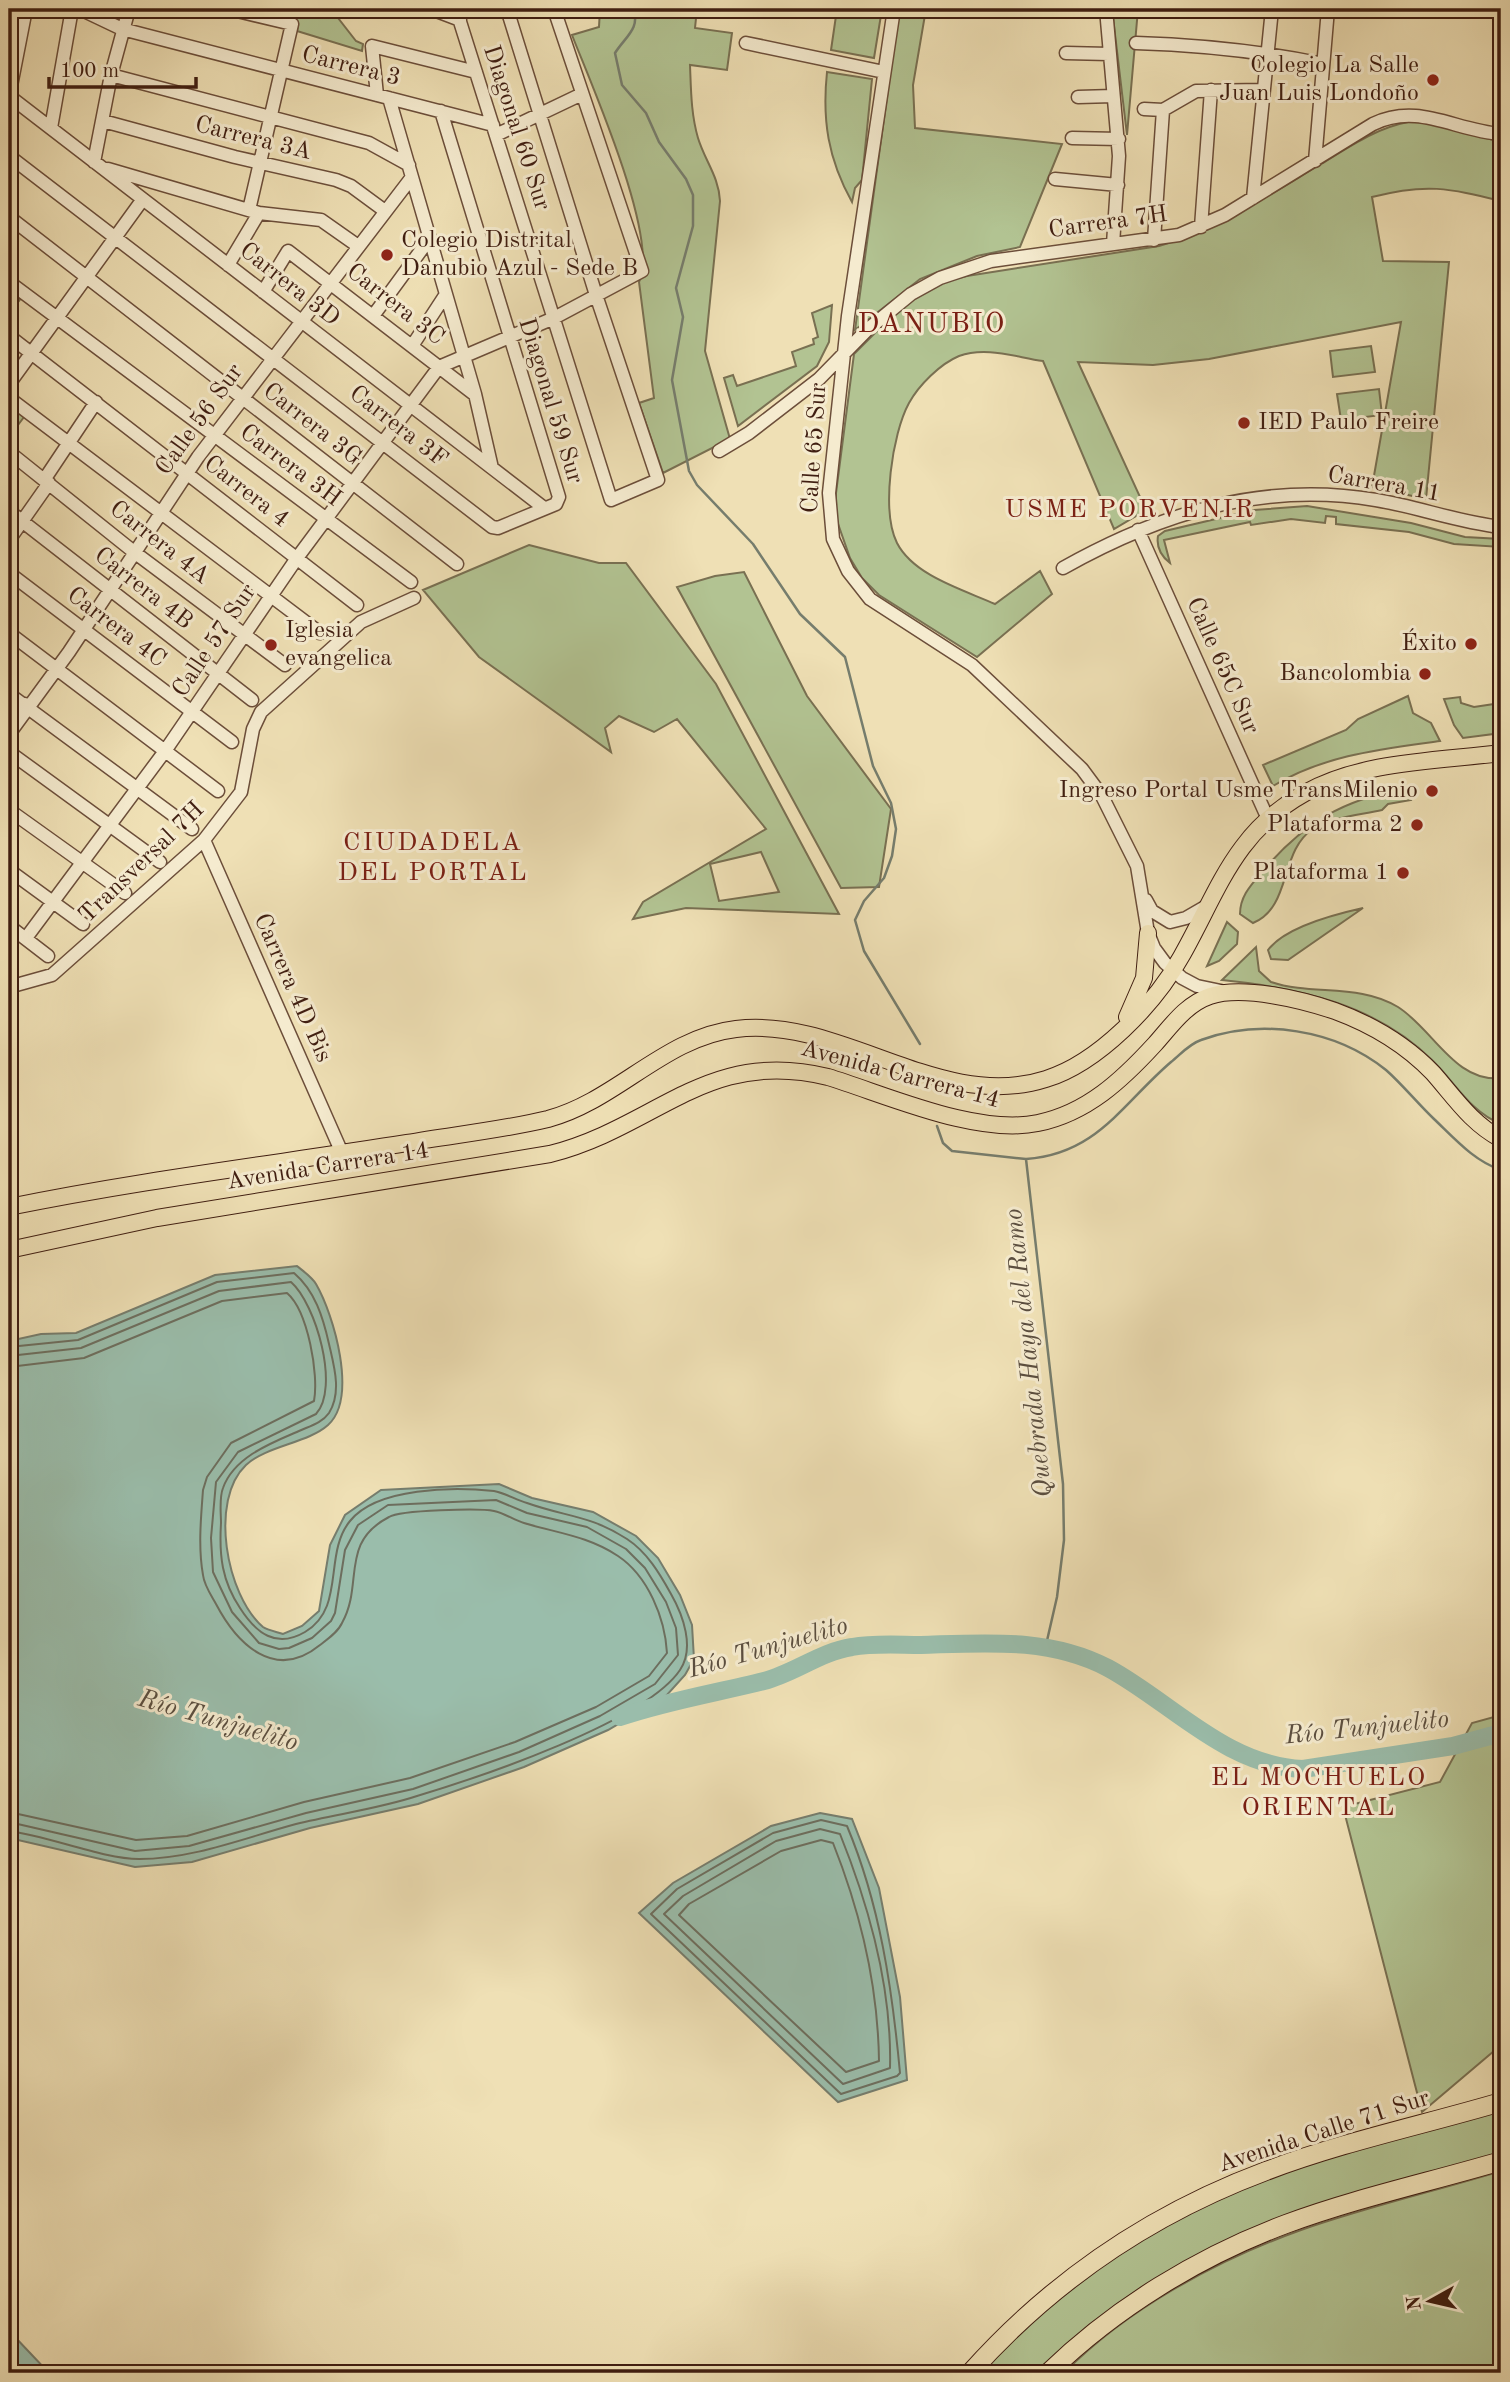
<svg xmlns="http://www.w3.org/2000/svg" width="1510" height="2382" font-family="'Old Standard TT',serif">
  <rect width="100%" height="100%" fill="#efe0b5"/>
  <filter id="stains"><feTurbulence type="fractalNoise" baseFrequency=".00286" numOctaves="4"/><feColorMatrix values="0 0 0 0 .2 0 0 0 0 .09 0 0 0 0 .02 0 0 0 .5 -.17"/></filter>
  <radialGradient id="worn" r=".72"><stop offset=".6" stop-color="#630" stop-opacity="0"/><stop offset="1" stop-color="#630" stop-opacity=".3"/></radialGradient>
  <path fill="#b2c392" stroke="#797052" stroke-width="2" fill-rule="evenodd" d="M295,9H331L356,41L363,44L362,51L297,31L298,24H292Z
    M600,9H697L695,28L732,33L727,70L690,65C691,90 691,114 698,138C705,161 719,177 720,201L705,351L730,439L663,473L639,403L654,398L639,282C660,239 591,84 572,35L599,27Z
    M837,9H882L874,58L831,50Z
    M899,9H926L913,85L915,128L1062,144L1020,247L977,256L920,279L855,330Z
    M1112,9H1138L1127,135Z
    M827,72L872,79L862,180L855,188L852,202C828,159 822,120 827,72Z
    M1408,122H1425L1501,142V201C1448,188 1426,183 1372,197L1383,261L1449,262L1426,499L1372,487L1401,322L1209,359L1153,365L1078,362L1146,510L1114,529L1043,361C1015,357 986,346 959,356C940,364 919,385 909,403C892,434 881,511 897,543C914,576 964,590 995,604L1040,571L1052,594L977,657L879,595L862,578L850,558L836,518V493L854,354L905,303L946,281L967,276L1159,246C1218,229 1269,195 1321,164C1349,147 1376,128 1408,122Z
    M9,286L22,297L9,314L17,321L9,333Z
    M832,305L829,342L817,366L738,426L724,378L733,375L737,386L796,366L792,352L814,344L813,339L818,337L812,313Z
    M1371,346L1375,372L1333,377L1330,351Z
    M1379,389L1382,415L1341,420L1337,394Z
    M9,405L24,417L9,437Z
    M1307,506L1411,523L1465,537L1501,539V547L1454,544L1409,532L1336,524V517L1326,516L1325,523L1291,519L1251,525L1250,522L1164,540L1170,563C1161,556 1156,548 1158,536L1165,531L1254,510Z
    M529,545L599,563H626L716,684L839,914L686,908L633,919L643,902L766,829L677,719L654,732L619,716L605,728L611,752L479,657L423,590ZM761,852L779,892L719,901L710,864Z
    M744,572L807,696L891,809L879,887L841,888L677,587L715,576Z
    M1408,696L1413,713L1431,723L1440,741C1382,749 1324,755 1273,786L1263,765L1346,730L1358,719Z
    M1460,697L1461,703L1474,707L1501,703V733L1463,738L1454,725L1444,699Z
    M1408,788L1411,800L1388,804L1382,810C1360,815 1332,817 1313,829C1279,851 1292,907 1253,923L1240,914C1240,896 1251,885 1262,872C1304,822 1344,799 1408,788Z
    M1363,908L1288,960L1271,959L1268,950C1285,927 1336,914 1363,908Z
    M1227,922L1238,932L1237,944L1219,961L1207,966Z
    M1256,947L1259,971L1271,982C1312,996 1359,983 1398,1007C1433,1029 1455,1083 1501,1078V1124C1470,1112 1455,1082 1432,1060C1375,1004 1299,988 1222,980Z
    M1501,1715V2045L1422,2112L1343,1807L1440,1782L1472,1723Z
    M1501,2110V2155L1333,2200L1109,2311L1039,2373H977L1059,2295L1165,2224L1248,2184L1304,2164Z
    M1501,2171V2373H1064C1127,2309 1217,2260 1301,2230C1366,2207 1435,2191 1501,2171Z"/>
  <path fill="#9abdab" stroke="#767d6d" stroke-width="2" d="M297,1266C303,1271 312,1277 316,1284C334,1315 358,1398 328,1425C308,1443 266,1446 246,1465C209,1500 226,1595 263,1627C267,1630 277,1632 283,1634L302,1626L319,1611L330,1545L345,1515L381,1490L499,1484L532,1498L593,1512L636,1536L658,1558L680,1595L692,1625L694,1659L685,1675L666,1696L608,1730L524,1767L418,1804L310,1828L192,1862L135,1867L9,1838V1341L41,1334L76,1333L215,1275Z
    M820,1813L852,1819L879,1888L900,1997L907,2080L838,2102L639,1913L673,1883L771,1826Z
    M9,2334L13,2335L49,2373H9Z"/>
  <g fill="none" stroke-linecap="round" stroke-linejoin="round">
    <path stroke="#6d6e5e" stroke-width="2" d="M9,1347L78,1340L217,1282L294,1273C315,1291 323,1317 329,1344C334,1366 342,1392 329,1413C322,1423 310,1426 299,1431C271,1443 234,1457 223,1488C219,1498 221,1513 221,1523C219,1556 222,1581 240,1608C256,1633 276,1649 305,1632C346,1608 323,1554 350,1521C377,1487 454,1487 494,1491C505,1493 516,1500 527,1503C566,1517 590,1515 627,1539C647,1552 660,1574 671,1594C683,1615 695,1648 680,1670C645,1722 480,1777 417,1796C378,1809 336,1814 296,1824C244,1838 193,1859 139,1859C103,1859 49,1836 9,1831
      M9,1356L81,1348L219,1291L291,1282C316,1304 340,1388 316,1414L238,1452L216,1482L211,1538L213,1572L232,1612L259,1643L279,1649L289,1648L312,1638L331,1621L335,1613L345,1550L358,1525L388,1505L496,1500L527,1513L587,1527L626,1549L645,1568L666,1602L676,1628L678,1655L655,1684L600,1716L519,1752L413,1789L306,1813L189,1846L135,1851L9,1822
      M9,1367L84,1358L222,1301L287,1293C308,1311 319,1375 314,1401L231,1443L207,1477L203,1490C201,1517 198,1547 203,1575C204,1585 211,1595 216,1604C237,1644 275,1682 320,1645C328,1639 338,1632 342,1623C364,1584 339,1543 389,1517C400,1510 480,1508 494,1511C504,1513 514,1520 524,1523C557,1533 588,1536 618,1556C648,1576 665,1618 667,1653L649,1676L596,1707L515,1742L410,1778L304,1802L187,1836L136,1840L9,1812
      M821,1820L847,1826C880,1905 892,1987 900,2073L897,2076L841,2094L651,1914L677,1889L773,1833Z
      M820,1829L840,1834C869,1906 892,1990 890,2068L843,2084L664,1914L683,1896L776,1841Z
      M821,1840L833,1843C860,1911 878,1987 879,2061L846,2072L679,1915L689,1904L781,1851Z"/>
    <path stroke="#767d6d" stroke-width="2.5" d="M633,9C641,28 625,37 615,53L622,85L646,113L659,142L686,179L693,195V226L676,288L683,317L672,380L689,471L697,485L753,544L800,614L845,657L873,766L891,803L896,829L892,856L884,878L864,901L855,920L864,951L920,1044
      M937,1126L943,1143L952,1151L1026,1159L1063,1484L1064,1540L1057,1597L1046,1645
      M1026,1159C1097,1154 1122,1104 1171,1062C1180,1055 1189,1044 1201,1040C1261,1018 1335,1029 1386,1070C1403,1085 1418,1104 1434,1119C1455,1139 1474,1161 1501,1170"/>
    <path stroke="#9abdab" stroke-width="18" d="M620,1717C667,1701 716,1693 764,1681C795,1673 820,1652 852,1647C874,1643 899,1645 921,1645C985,1643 1049,1637 1108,1668C1171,1702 1226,1766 1303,1769L1453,1746L1501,1733"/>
    <defs>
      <path id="minor" d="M80,9L122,29L493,125
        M229,9L292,24L249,210
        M431,9L460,20
        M456,9L611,500L658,480L596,295L507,9
        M894,9L848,316L829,493L833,539L848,571L870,599L972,665L1082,769L1102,796L1137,866L1148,933L1154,948L1165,963L1182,978L1197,986L1221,991
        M1010,9L1018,10
        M1106,9L1119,156L1113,244
        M746,43L884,72
        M1136,43C1200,45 1260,51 1323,64
        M1066,53L1109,54
        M111,75L369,143L409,165
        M377,95L372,46L476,72
        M9,96L544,508
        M9,96L26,9
        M1078,97L1113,96
        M389,98L475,394L492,468
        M1144,109L1163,110L1196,91L1263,90
        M103,121L235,157L336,180L351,186L385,211
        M51,128L72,9
        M496,135L582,94
        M1072,138L1119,139
        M9,156L492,527L498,528L556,504L559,497L441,111
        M1315,161L1328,9
        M94,162L111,75L129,9
        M108,169L259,213L321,220L358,246
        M1055,179L1118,185
        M1253,198L1272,9
        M9,217L457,564
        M1201,227L1211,90
        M1154,240L1163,110
        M228,265L259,213
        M9,282L411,582
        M263,292L288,251L474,394
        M373,316L430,238
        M9,336L357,605
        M412,346L446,294
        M9,384L143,199
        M9,398L320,633
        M719,451L749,433L819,379L867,330L911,294L940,278L991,261L1179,235L1225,215L1373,124C1419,102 1455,131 1501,134
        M9,452L134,552L285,665
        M44,480L96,402
        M9,511L252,700
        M1138,530L1268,819
        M9,540L49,483
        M1063,568C1161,513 1263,481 1376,500C1418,507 1458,522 1501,527
        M9,573L232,742
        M9,633L218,791
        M9,694L192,829
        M9,719L25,704
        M9,734L69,652L198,457L412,177
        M9,752L160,862
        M9,810L125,893
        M204,840L342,1153
        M9,870L83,924
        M1146,900L1152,911L1170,922L1186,918L1205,907
        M9,926L48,956
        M26,938L165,751L297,558L439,367L554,318L642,271L554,9
        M9,987L52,975L204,840L241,792L253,729L261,712L361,622L414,598"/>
      <path id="major" d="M1127,1017L1144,978L1148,933
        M9,1207C141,1180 274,1164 407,1143C453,1135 502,1130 548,1119C616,1101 665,1037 736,1029C842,1016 940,1113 1046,1079C1098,1063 1155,1004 1181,957C1218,892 1234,832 1305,793C1361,761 1438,761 1501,753
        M9,1250L157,1218L550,1154C657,1127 707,1047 828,1077C887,1095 977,1136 1038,1123C1087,1113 1122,1080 1155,1044C1171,1026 1186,1004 1210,996C1243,985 1303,1000 1335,1011C1373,1025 1405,1044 1433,1073C1455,1098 1471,1123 1501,1139"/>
      <path id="highway" d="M970,2373C1052,2281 1151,2214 1266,2171C1342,2142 1423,2125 1501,2102
        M1048,2373C1115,2308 1198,2257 1286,2224C1356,2198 1430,2182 1501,2161"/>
    </defs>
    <use href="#minor" stroke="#6c4e3a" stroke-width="15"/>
    <use href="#major" stroke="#401e11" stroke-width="18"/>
    <use href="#highway" stroke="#401e11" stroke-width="20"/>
    <use href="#minor" stroke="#f5ebcf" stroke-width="12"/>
    <use href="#major" stroke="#efe0b5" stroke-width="16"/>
    <use href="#highway" stroke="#efe0b5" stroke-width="18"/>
  </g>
  <g fill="#8f2418" stroke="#f5ebcf" stroke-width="2.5">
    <circle cx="1433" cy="80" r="7"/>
    <circle cx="387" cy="255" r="7"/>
    <circle cx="1244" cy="423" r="7"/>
    <circle cx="1471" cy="644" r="7"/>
    <circle cx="271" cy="645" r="7"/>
    <circle cx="1425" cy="674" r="7"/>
    <circle cx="1432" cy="791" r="7"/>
    <circle cx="1417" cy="825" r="7"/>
    <circle cx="1403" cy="873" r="7"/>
  </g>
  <g text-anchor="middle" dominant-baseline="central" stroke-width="6" stroke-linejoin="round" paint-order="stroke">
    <g font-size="24" fill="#401e11" stroke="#f5ebcf" text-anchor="end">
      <text x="1419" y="66">Colegio La Salle<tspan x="1419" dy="28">Juan Luis Londoño</tspan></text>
      <text x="401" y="241" text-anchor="start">Colegio Distrital<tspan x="401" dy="28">Danubio Azul - Sede B</tspan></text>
      <text x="1258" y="423" text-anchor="start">IED Paulo Freire</text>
      <text x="285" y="631" text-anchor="start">Iglesia<tspan x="285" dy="28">evangelica</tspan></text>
      <text x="1457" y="644">Éxito</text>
      <text x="1411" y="674">Bancolombia</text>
      <text x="1418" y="791">Ingreso Portal Usme TransMilenio</text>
      <text x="1403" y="825">Plataforma 2</text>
      <text x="1389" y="873">Plataforma 1</text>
    </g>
    <g font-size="24" fill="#401e11" stroke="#f5ebcf">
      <text transform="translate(351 67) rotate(14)">Carrera 3</text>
      <text transform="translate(516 128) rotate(72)">Diagonal 60 Sur</text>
      <text transform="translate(253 139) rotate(14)">Carrera 3A</text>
      <text transform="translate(1108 223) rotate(-8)">Carrera 7H</text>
      <text transform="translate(289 285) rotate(38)">Carrera 3D</text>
      <text transform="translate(395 305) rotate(38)">Carrera 3C</text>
      <text transform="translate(550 401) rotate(73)">Diagonal 59 Sur</text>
      <text transform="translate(200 420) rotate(-54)">Calle 56 Sur</text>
      <text transform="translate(312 425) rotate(38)">Carrera 3G</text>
      <text transform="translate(398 427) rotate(38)">Carrera 3F</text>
      <text transform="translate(815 448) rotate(-86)">Calle 65 Sur</text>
      <text transform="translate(290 466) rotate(37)">Carrera 3H</text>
      <text transform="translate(1384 485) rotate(10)">Carrera 11</text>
      <text transform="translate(246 492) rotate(38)">Carrera 4</text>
      <text transform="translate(159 543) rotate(38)">Carrera 4A</text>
      <text transform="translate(143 589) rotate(38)">Carrera 4B</text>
      <text transform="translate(116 628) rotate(37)">Carrera 4C</text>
      <text transform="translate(215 641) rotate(-56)">Calle 57 Sur</text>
      <text transform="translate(1222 666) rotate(66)">Calle 65C Sur</text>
      <text transform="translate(142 863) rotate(-44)">Transversal 7H</text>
      <text transform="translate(292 988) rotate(66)">Carrera 4D Bis</text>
      <text transform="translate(900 1075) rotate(15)">Avenida Carrera 14</text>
      <text transform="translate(328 1167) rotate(-9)">Avenida Carrera 14</text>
      <text transform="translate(1324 2132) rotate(-18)">Avenida Calle 71 Sur</text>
    </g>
    <g font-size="26" letter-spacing="2" fill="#7a1f14" stroke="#f5ebcf">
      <text x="1130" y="510">USME PORVENIR</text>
      <text x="433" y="843">CIUDADELA<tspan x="433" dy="30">DEL PORTAL</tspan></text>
      <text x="1319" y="1778">EL MOCHUELO<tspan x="1319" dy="30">ORIENTAL</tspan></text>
    </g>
    <g font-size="26" font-style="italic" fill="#5b4e3f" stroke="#f5ebcf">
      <text transform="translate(1029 1353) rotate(-96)">Quebrada Haya del Ramo</text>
      <text transform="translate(768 1648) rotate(-16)">Río Tunjuelito</text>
      <text transform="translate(218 1721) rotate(16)">Río Tunjuelito</text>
      <text transform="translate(1367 1728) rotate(-6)">Río Tunjuelito</text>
    </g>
    <g font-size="28" letter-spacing="2" fill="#7a1f14" stroke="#f5ebcf">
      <text x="932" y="325">DANUBIO</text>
    </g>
  </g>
  <rect width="1510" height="2382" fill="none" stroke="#efe0b5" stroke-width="35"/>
  <rect x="10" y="10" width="1489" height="2361" fill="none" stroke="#401e11" stroke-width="3.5"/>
  <rect x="18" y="18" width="1475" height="2347" fill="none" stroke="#401e11" stroke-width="2"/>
  <g transform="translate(1430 2301) rotate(262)" stroke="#f5ebcf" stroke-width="5" paint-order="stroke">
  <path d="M0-5L12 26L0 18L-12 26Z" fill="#401e11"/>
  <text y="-10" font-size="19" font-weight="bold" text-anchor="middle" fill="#401e11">N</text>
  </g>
  <path d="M49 77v10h147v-10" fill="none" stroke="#401e11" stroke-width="3.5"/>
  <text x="60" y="77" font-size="21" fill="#401e11" stroke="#f5ebcf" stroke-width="5" paint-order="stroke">100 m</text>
  <rect width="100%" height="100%" filter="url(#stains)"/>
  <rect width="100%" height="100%" fill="url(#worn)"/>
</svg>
